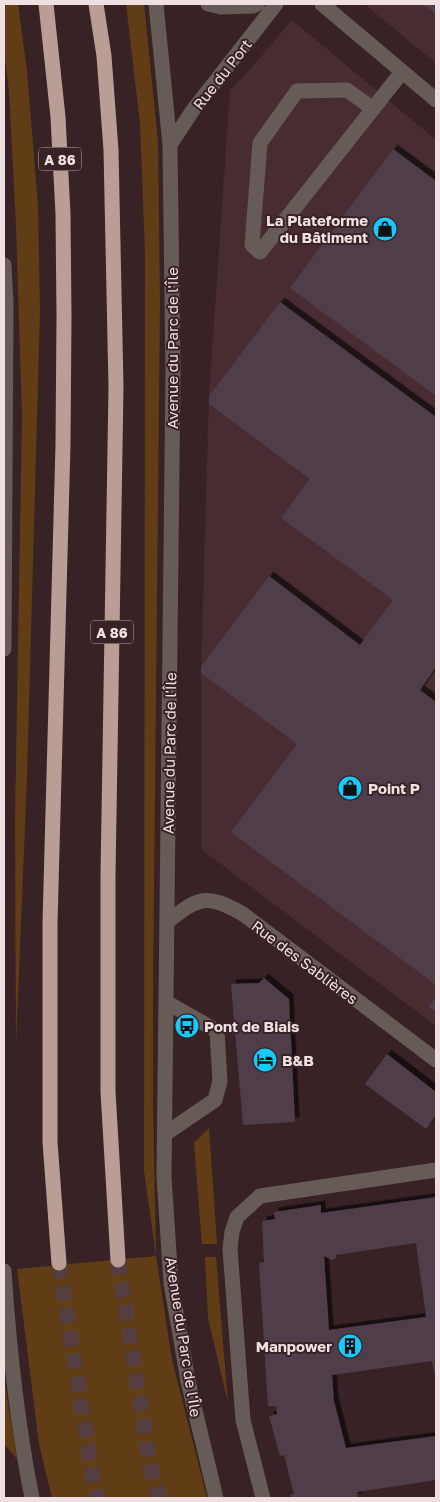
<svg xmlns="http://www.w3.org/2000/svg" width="440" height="1502" font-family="'Golos Text',sans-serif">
  <defs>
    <filter id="shadow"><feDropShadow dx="4.5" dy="-4.5" stdDeviation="0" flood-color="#0009"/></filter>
  </defs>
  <rect width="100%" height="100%" fill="#392226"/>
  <path fill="#492c31" d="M364,4H436V63L409,41Z
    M292,20L436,140V1026L201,849V673L209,396L230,90L253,66Z"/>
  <path fill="#613d15" d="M4,4H18L27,71L38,207L40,311L27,776L16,1044L15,820L22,417L16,225L9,91L4,51Z
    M126,4H144L158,141L160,302L153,986V1104L156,1256L172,1360L207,1498H52L39,1444L17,1269L156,1256L144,1171L145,252L140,123Z
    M209,1128L217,1244H202L194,1143Z
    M205,1257H216L228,1403L208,1318Z
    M4,1378L17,1459L4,1444Z"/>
  <path fill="#503c49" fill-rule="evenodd" filter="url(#shadow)" d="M422,4H436V14Z
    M393,149L436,181V396L290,288Z
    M280,302L436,417V667L420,690L436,702V985L231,832L297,744L201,673V667L269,576L360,645L393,600L281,518L310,479L209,404V396Z
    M264,978L289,999L295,1122L243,1125L231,984L259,983Z
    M436,997V1012L429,1007Z
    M387,1054L436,1092V1115L426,1129L365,1084Z
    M436,1197V1380L432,1361L332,1375L334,1401L346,1448L436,1436V1480L357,1492L358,1498H291L290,1495L294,1494L284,1455L280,1456L269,1416L277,1414L276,1406H268L259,1263L264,1262L262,1221L275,1219L274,1212L321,1205V1213ZM416,1243L426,1317L329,1330L324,1256L332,1260L336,1258V1255Z"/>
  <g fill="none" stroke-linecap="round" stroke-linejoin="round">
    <path stroke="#543e42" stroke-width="15" stroke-dasharray="15 8" stroke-linecap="butt" d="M118,1260L150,1465L160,1498
      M59,1263L93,1478L98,1498"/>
    <path stroke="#665b57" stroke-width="15" d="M156,4L170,145L173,373L164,1177L171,1283L188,1381L216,1498
      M208,4L221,7L253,6L257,4
      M322,4L436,100
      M372,108L347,90L297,91L260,143L252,245L260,252L402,72
      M170,145L193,110L276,4
      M4,265L6,304L4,649
      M167,922C199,897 206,893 243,914L436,1060
      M165,1134L215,1100L220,1081L217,1031L166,1002
      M4,1271C9,1347 17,1423 32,1498
      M263,1498L243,1420L230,1249L232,1232L237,1217L260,1196L436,1170"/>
    <path stroke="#ba9e96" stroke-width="15" d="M46,4L58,117L63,214L64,316L63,445L50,923V1142L59,1263
      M96,4L104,56L111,150L116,387L108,876V1092L118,1260"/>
  </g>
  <defs>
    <symbol id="shop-disc" viewBox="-11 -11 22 22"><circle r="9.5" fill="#18cafc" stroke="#392226"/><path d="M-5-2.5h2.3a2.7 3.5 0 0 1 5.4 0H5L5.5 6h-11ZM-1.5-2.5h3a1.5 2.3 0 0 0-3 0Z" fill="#111"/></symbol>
    <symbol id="bus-disc" viewBox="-11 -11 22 22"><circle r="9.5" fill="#18cafc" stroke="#392226"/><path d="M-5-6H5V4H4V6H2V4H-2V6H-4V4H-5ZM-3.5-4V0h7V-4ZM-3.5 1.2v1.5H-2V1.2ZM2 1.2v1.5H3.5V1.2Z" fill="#111"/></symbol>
    <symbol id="hotel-disc" viewBox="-11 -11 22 22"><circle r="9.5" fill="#18cafc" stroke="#392226"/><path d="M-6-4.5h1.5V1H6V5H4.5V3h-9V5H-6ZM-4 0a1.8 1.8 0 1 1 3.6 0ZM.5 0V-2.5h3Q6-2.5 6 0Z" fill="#111"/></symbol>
    <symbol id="building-disc" viewBox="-11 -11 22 22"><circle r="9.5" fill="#18cafc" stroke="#392226"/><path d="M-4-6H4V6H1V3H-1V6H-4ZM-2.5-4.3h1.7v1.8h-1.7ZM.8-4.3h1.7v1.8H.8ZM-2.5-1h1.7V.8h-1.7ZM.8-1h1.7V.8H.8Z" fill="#111"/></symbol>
  </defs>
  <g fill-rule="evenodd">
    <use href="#shop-disc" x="371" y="215" width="28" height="28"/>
    <use href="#shop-disc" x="336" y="774" width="28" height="28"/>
    <use href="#bus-disc" x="173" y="1012" width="28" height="28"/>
    <use href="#hotel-disc" x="251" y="1046" width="28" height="28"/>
    <use href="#building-disc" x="336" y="1332" width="28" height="28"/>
  </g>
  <g text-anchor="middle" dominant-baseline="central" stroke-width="4" stroke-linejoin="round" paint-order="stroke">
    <g fill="#392226" stroke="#b9a7aa" stroke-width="1">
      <rect x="39" y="147.5" width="42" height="23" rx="4"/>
      <rect x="91" y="620.5" width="42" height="23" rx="4"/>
    </g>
    <g font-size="14" font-weight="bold" fill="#f0e0e2">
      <text x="60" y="159">A 86</text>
      <text x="112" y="632">A 86</text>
    </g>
    <g font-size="15" fill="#f0e0e2" stroke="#392226">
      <text transform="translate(222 74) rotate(-52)">Rue du Port</text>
      <text transform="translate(172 348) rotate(-90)">Avenue du Parc de l'Île</text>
      <text transform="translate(169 753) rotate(-89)">Avenue du Parc de l'Île</text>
      <text transform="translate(305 962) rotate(37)">Rue des Sablières</text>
      <text transform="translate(184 1337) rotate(81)">Avenue du Parc de l'Île</text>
    </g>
    <g font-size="15" font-weight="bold" fill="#f0e0e2" stroke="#392226" text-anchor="start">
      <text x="368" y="220" text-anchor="end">La Plateforme<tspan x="368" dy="17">du Bâtiment</tspan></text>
      <text x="368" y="788">Point P</text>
      <text x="204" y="1026">Pont de Biais</text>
      <text x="282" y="1060">B&amp;B</text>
      <text x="332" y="1346" text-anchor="end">Manpower</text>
    </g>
  </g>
  <rect width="440" height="1502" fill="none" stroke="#f0e0e2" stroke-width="10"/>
</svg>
